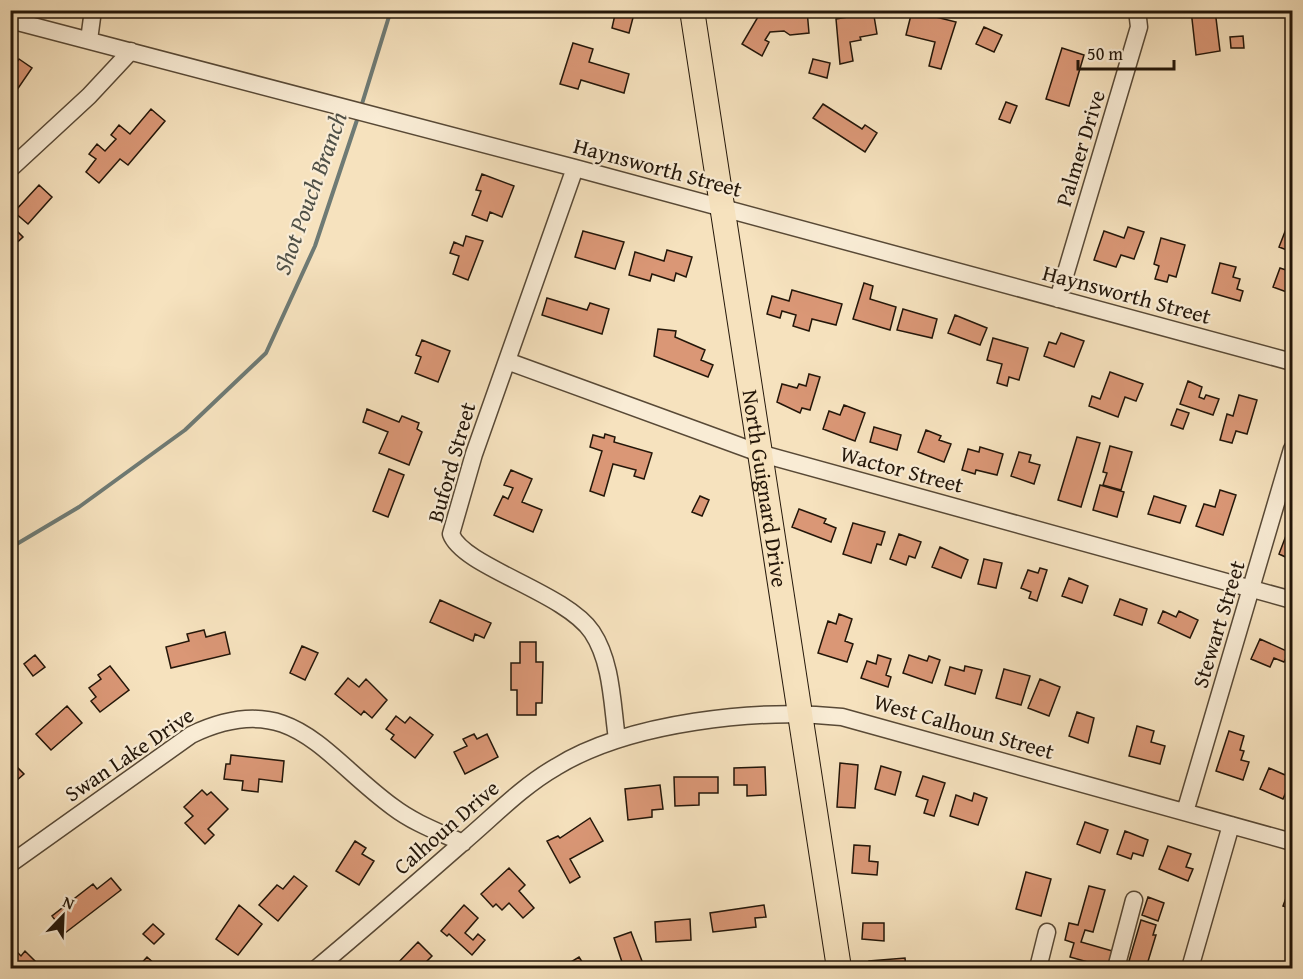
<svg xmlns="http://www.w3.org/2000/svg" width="1303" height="979" font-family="'Gentium Book Plus',serif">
  <rect width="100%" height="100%" fill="#f6e2be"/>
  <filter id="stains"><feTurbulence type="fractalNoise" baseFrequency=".00333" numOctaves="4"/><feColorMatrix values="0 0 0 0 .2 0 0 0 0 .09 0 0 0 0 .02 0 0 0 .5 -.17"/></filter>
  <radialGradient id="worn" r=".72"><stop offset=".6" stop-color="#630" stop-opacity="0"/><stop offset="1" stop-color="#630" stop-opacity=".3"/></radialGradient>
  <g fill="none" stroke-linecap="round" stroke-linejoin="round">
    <path stroke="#6e7a74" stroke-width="4" d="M361,107L391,10
      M10,548L79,507L185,430L266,353L315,246L358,117"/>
  </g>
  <path fill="#da9776" stroke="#231609" stroke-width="1.5" d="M616,10H635L629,33L612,28Z
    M762,10H807L809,33L790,35L784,31L770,32L765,40L769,42L762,56L742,44Z
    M1191,10H1215L1220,51L1196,55Z
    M912,11L956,22L941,69L929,66L935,42L906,35Z
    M866,14V17L874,16L877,34L860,37L861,40L850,42L853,61L840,64L836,19Z
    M984,27L1002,35L994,52L976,44Z
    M1243,36L1244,48H1231L1230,37Z
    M573,43L593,49L589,62L629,74L624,93L581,80L578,89L560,84Z
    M1062,48L1084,55L1069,106L1046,99Z
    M19,59L32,68L10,100V72Z
    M813,59L830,63L827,78L809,73Z
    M1006,102L1017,106L1010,123L999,119Z
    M823,104L862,129L865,125L877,133L865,152L813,118Z
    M151,109L165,121L128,165L120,159L99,183L86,172L96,159L89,154L97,144L105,151L116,139L111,135L119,125L130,134Z
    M482,174L514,186L502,217L490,212L487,221L472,215L481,191L476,190Z
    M39,185L52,197L28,224L14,212Z
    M10,224L23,237L10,249Z
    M1288,224L1292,225V252L1279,247Z
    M1128,227L1144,232L1134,259L1121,255L1116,267L1094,260L1104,231L1124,238Z
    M583,231L624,242L615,269L575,257Z
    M466,236L483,241L468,280L453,274L459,256L450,253L454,242L463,246Z
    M1161,238L1185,245L1176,277L1169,275L1167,282L1155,279L1159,266L1154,264Z
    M667,250L692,257L686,277L676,273L674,281L652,274L650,281L629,275L635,252L664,261Z
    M1220,263L1236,267L1233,277L1240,279L1237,289L1243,291L1240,301L1212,293Z
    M1280,268L1292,272V294L1273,287Z
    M864,283L873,286L870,299L896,307L890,330L853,319Z
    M792,290L842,304L836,325L812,319L809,331L793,326L796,315L782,311L780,318L767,314L772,296L789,301Z
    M547,298L587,310L590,303L609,309L602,334L542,315Z
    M903,309L937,319L932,338L897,330Z
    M955,315L987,328L980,345L948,333Z
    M658,329L676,331L675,337L705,350L701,360L713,365L708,377L654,356Z
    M1061,333L1084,341L1074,367L1044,356L1049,342L1056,344Z
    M993,338L1028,348L1019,380L1009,377L1007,386L997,383L1002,364L987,360Z
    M422,340L450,351L438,382L415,373L421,357L416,355Z
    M1110,372L1143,384L1136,401L1125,397L1118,417L1089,406L1092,396L1100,399Z
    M809,374L820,377L810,410L802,408L800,413L777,402L782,384L797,388L799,384L806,386Z
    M1188,381L1202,387L1199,397L1204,399L1206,395L1219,399L1213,415L1180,404Z
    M1239,395L1257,400L1247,434L1236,431L1232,443L1220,440L1227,414L1233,416Z
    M844,405L865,413L855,441L823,429L829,411L840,415Z
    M367,409L399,422L402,416L419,423L417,429L422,432L409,465L379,453L388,432L363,422Z
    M1177,409L1189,413L1183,429L1171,425Z
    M874,427L901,435L897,450L870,442Z
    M926,430L941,436L939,440L951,444L944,462L918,452Z
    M605,434L615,437L614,442L652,453L644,479L634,476L636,470L613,464L604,496L590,491L602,451L590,447L593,435L604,438Z
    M1077,437L1100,443L1081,507L1058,500Z
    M1110,446L1132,452L1121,490L1103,485L1107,473L1103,472Z
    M980,447L1003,454L997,475L976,470L975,474L962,470L968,449L979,452Z
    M1019,452L1031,455L1029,462L1040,465L1034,484L1011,476Z
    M389,469L404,475L388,517L373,511Z
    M511,470L532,479L522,502L542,510L533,532L494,515L503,496L508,499L513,488L504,485Z
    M1100,485L1124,492L1117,517L1093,510Z
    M1220,490L1236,495L1223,535L1196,526L1204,504L1215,507Z
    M700,496L709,500L702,516L692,512Z
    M1154,496L1186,506L1180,523L1148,514Z
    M799,509L826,519L824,523L836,528L831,542L792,527Z
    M853,523L885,532L881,545L877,544L871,563L843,554Z
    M1287,533L1292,535V560L1279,554Z
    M899,534L921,542L915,558L909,556L906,565L890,559Z
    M940,547L968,560L961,578L932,567Z
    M984,559L1002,563L996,588L978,584Z
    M1040,568L1047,570L1037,601L1029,598L1031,592L1021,588L1028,570L1038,573Z
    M1069,578L1088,586L1082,603L1062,596Z
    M1120,599L1147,609L1142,625L1114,615Z
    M440,600L491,623L484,638L475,634L473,641L430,622Z
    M1163,611L1176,617L1179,611L1198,620L1190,638L1158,623Z
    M839,614L852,619L845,641L853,644L847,662L818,653L828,621L836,624Z
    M204,630L206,637L225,632L230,654L171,668L166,647L189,641L187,634Z
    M1260,639L1289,652L1284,662L1274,658L1270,667L1251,659Z
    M520,642H536V662H543L542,703H536V715H517V690H511V663H520Z
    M302,646L318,653L305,680L290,673Z
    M35,655L45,667L33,676L24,664Z
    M878,655L891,659L886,675L891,677L888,687L861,678L867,661L876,664Z
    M909,655L927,661L929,656L940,660L932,683L903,673Z
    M110,666L129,690L100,712L91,701L96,697L89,688L101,679L98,675Z
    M965,666L982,670L975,694L945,685L950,667L964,671Z
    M1004,669L1030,676L1021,705L996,698Z
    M348,678L359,687L366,679L387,700L372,718L364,711L361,715L335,694Z
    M1040,679L1060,687L1049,716L1028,708Z
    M67,706L82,723L51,750L36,734Z
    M1077,712L1094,718L1088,743L1069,736Z
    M396,716L405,723L410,717L433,735L415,758L391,739L394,735L386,729Z
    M1137,726L1154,731L1151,742L1165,746L1160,764L1129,756Z
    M1229,731L1244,736L1240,750L1244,751L1241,760L1249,762L1243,780L1216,771Z
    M474,734L477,739L487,734L498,757L465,774L454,752L467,746L463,739Z
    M231,755L284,761L282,782L259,779L258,792L242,790L243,781L224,779L226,764H230Z
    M10,760L24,774L10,786Z
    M840,763L858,765L855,808L837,807Z
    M881,766L901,772L895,795L875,789Z
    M765,767L766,795L747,796V785H734V768Z
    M1269,768L1292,778L1283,799L1260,789Z
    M923,776L945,783L934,816L924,813L928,800L916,796Z
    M674,777H718V793H699V805L675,806Z
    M660,785L663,809L652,810V817L628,820L625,789Z
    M202,790L207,795L211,792L228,809L208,829L214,835L205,844L185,823L193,816L184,807Z
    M974,793L987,798L978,825L950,816L956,795L972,801Z
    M590,818L603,841L570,859L580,877L570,883L547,841L558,836L560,838Z
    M1085,822L1108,830L1100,853L1077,844Z
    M1125,831L1148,840L1143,856L1133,853L1131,859L1117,854Z
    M355,841L366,848L362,854L374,861L359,885L336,871Z
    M854,845L870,846L869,861L878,862L877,875L852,873Z
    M1168,846L1191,854L1186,867L1193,869L1188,881L1159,869Z
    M509,868L525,885L519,891L534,908L523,918L509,903L502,910L496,904L493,907L481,894Z
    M1026,872L1051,879L1041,916L1016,909Z
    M294,876L307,886L278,921L259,905L277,885L283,889Z
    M111,878L121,890L65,933L52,916L93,884L97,889Z
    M1292,882V909L1283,906Z
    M1089,886L1105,890L1093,932L1085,930L1081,942L1116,952L1109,968L1070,957L1074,943L1065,940L1069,923L1078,925Z
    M1148,897L1164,903L1158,921L1142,915Z
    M239,905L262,924L238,955L216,939Z
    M464,905L478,918L465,933L473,940L478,934L485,940L472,955L449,934L447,936L441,931Z
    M764,905L766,917L755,918L756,927L713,932L710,913Z
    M690,919L691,940L656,942L655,922Z
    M1141,920L1156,925L1153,935H1156L1146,968H1127Z
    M863,923H884V941L862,939Z
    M153,924L164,934L154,944L143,934Z
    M631,932L642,961L624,968L614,938Z
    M418,942L432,956L422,966L424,968H397L395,966Z
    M13,948L21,956L25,951L40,966L37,968H10V951Z
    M147,957L157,966L154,968H137Z
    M579,957L586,968H561Z
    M905,958L906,968H870L869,961Z"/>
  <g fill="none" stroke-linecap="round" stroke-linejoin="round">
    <defs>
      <path id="minor" d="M10,20L575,168L1292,362
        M89,40L93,10
        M575,168L474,454L451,534C463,567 565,592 592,632C612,662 612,704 617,739
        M10,169L89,96L131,51
        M1058,299L1139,27L1137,10
        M507,361L759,453L1292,600
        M1185,812L1292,449
        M10,864L191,735C291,687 322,755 393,807C414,823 439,832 463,843
        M317,968C365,928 413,886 461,844C492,818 521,787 556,767C629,722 758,708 842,717L1292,842
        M1038,968L1047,932
        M1116,968L1134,900
        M1190,968L1231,825"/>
      <g id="highway">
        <path id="s1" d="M692,10L839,968"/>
      </g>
    </defs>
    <use href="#minor" stroke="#584936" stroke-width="19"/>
    <use href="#highway" stroke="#231609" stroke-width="26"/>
    <use href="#minor" stroke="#f9ecd5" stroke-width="16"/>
    <use href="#highway" stroke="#f6e2be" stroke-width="24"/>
  </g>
  <g text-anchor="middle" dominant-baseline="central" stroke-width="4.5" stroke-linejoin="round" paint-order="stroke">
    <g font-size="22" fill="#231609" stroke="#f9ecd5">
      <text transform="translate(1080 148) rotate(-73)">Palmer Drive</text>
      <text transform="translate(658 167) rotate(15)">Haynsworth Street</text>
      <text transform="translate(1127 294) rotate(15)">Haynsworth Street</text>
      <text transform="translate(451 462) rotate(-74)">Buford Street</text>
      <text transform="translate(902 469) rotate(15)">Wactor Street</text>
      <text stroke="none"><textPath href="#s1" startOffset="484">North Guignard Drive</textPath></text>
      <text transform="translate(1218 624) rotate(-73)">Stewart Street</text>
      <text transform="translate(964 726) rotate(16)">West Calhoun Street</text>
      <text transform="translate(129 754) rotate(-34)">Swan Lake Drive</text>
      <text transform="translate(446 827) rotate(-41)">Calhoun Drive</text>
    </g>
    <g font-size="24" font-style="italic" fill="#4f5047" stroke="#f9ecd5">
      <text transform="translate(310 193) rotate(-70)">Shot Pouch Branch</text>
    </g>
  </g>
  <rect width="1303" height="979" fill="none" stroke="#f6e2be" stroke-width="36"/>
  <rect x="12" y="12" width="1279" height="955" fill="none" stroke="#231609" stroke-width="3"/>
  <rect x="18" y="18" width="1267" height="943" fill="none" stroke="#231609" stroke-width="1.5"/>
  <g transform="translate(63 916) rotate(23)" stroke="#f9ecd5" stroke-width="4.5" paint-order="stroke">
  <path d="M0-4.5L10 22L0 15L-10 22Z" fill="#231609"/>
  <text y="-9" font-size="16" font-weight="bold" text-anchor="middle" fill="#231609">N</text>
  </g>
  <path d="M1078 60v9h96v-9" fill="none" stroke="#231609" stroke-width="3"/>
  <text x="1087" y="60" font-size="18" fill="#231609" stroke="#f9ecd5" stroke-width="4.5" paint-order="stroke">50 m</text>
  <rect width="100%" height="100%" filter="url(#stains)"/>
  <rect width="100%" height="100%" fill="url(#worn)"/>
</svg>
